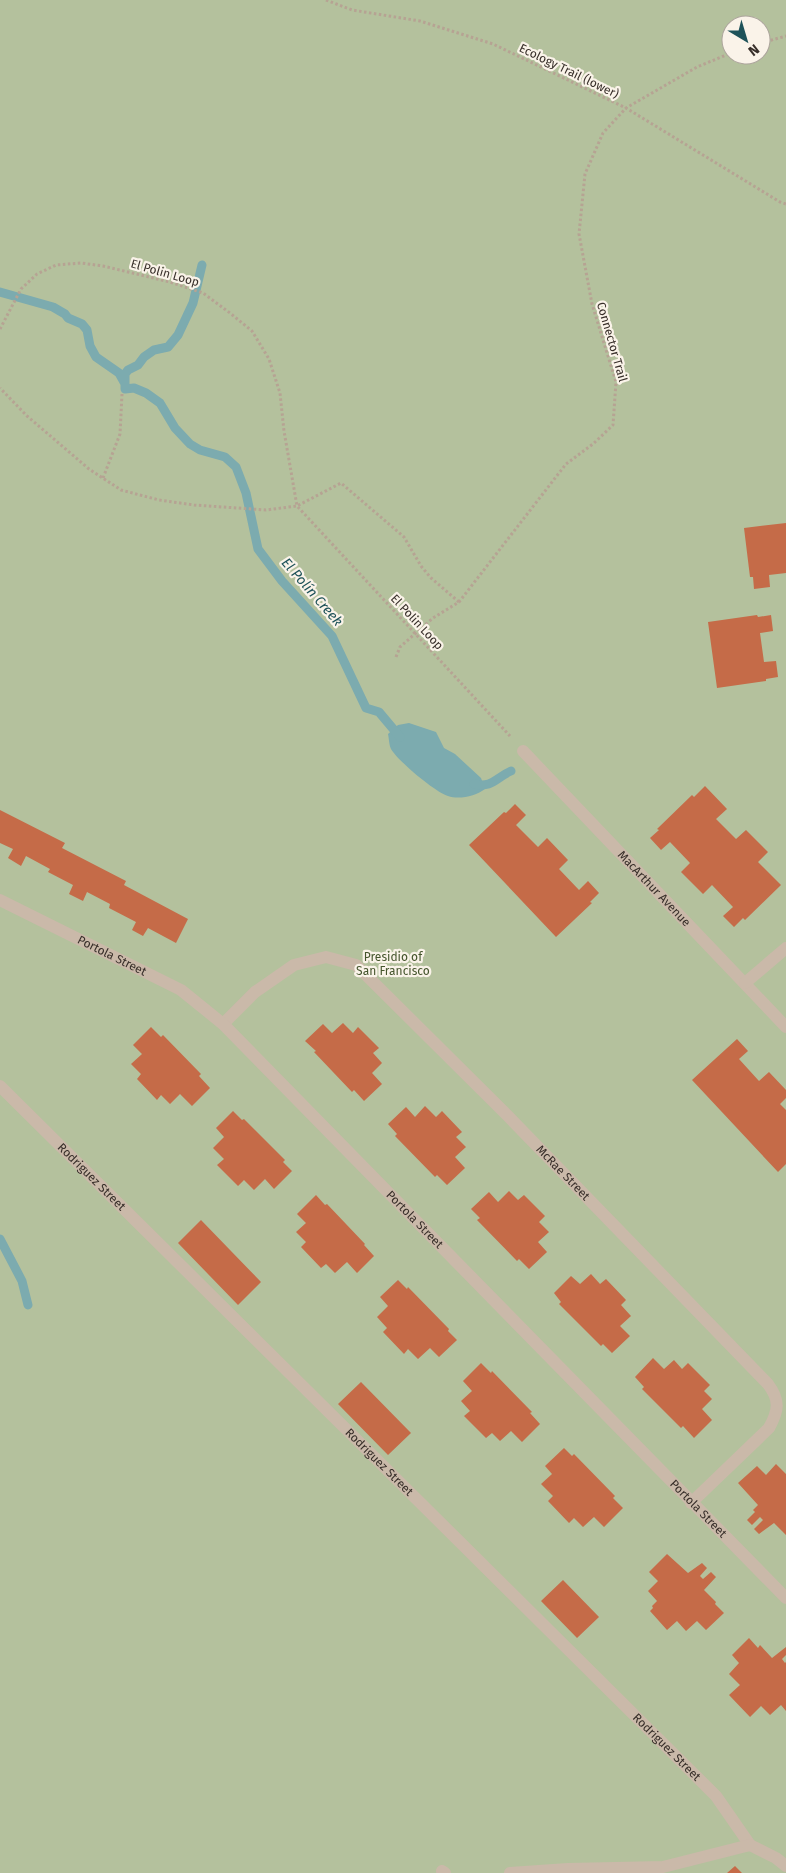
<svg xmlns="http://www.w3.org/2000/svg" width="786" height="1873" font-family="'Fira Sans',sans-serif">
  <rect width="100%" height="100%" fill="#f2e9dd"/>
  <path fill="#b4c19d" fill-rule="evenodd" d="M0,0H786V1873H0ZM731,25H761V55H731Z"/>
  <path fill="#7cabaf" d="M409,723L436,732L444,748L455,754L481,778L485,789C476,796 459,800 448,796C435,792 398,761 391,749C389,745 389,738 388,734L398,725Z"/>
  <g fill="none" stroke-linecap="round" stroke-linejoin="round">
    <path stroke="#7cabaf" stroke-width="9" d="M202,265L193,303L178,335L168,347L154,350L144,357L138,365L128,370L125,374V389L134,388L146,393L160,403L175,428L190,444L200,450L225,457L236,467L246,493L258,549L282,581L332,636L366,708L379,712L400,737
      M0,292L53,307L65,314L68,318L82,324L87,330L90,346L96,357L119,373L124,382
      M474,784C493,788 495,778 511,771
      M0,1239L22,1281L28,1305"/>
  </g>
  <path fill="#c56b48" d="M786,523V573L769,575L770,587L754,589L753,577H750L744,528Z
    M757,615L758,617L771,615L773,631L760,633L764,662L776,661L778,677L766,679V681L717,688L708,622Z
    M705,786L727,809L716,819L736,839L746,830L768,852L758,862L781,885L745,920L743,918L734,927L723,916L733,907L712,885L703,894L681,872L690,863L670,842L661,850L650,838L659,830L657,829L692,795L694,797Z
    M515,804L526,815L516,825L538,847L547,838L568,860L559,869L579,890L588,881L599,893L590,902L592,903L556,937L469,845L504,812L506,813Z
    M0,810L65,843L62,848L126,881L124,885L188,919L176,943L148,928L143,936L132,930L136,922L109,908L110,904L87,892L83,901L69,894L73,885L48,872L50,869L26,856L21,866L8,858L13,849L0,843Z
    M343,1023L353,1033L358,1027L379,1048L373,1053L382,1063L372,1073L382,1084L364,1101L354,1090L352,1092L314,1052L316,1051L305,1041L323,1024L332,1033Z
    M151,1027L161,1037L163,1035L201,1074L199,1076L210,1088L192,1106L180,1094L170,1104L161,1095L157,1100L137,1079L141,1074L131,1064L142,1054L133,1045Z
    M737,1039L748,1051L739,1059L759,1081L769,1072L786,1090V1098L780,1104L786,1110V1164L778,1172L692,1080Z
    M425,1106L436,1117L442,1111L462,1132L456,1137L466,1147L455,1157L465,1168L447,1185L437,1175L435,1177L395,1136L397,1134L388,1124L406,1107L415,1117Z
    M233,1111L242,1120L244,1119L285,1160L283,1162L292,1171L274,1189L265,1179L254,1190L244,1180L238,1186L217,1165L224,1159L213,1148L224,1137L216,1128Z
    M509,1191L518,1200L524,1195L545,1216L539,1222L549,1232L538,1242L547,1252L529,1269L519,1259L517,1261L477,1220L480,1218L471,1209L489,1192L498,1202Z
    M316,1195L325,1205L327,1204L365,1244L364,1245L374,1256L357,1273L347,1262L335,1273L326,1264L321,1268L301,1247L306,1242L296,1232L306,1223L297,1214Z
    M201,1220L261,1282L238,1305L178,1243Z
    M591,1274L600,1284L606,1279L626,1300L621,1305L631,1316L620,1326L630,1336L612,1353L603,1344L601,1346L559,1304L561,1302L554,1293L571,1276L580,1284Z
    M398,1280L407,1289L408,1287L449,1329L448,1331L457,1340L439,1357L430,1348L418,1359L408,1349L404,1354L383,1332L387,1328L377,1317L388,1306L380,1297Z
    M653,1358L664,1369L674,1360L682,1369L688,1363L710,1385L704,1391L712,1399L702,1409L712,1420L694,1438L683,1426L681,1428L642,1389L644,1387L635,1377Z
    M481,1363L491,1373L492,1371L532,1412L530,1413L540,1424L522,1442L511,1431L500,1441L492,1433L486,1438L464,1416L470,1411L461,1401L472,1391L463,1381Z
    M361,1382L411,1433L388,1455L338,1404Z
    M564,1448L572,1456L574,1454L615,1496L613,1498L623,1508L604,1527L594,1517L583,1527L574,1518L569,1523L548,1501L553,1496L541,1484L552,1474L545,1466Z
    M776,1464L786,1474V1535L774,1523L759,1534L754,1529L763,1520L760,1517L752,1525L747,1520L755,1512L753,1510L758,1505L738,1483L757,1466L766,1475Z
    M667,1554L688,1573L702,1563L707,1568L700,1576L703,1579L711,1572L716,1577L704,1590L716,1602L715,1604L724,1613L706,1630L697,1621L686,1631L677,1621L667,1630L650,1611L653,1608L652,1606L657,1601L648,1591L658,1581L649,1572Z
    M563,1580L599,1617L577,1638L541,1601Z
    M749,1638L758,1648L760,1645L772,1658L786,1647V1655L782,1659L785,1663L786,1662V1711L781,1705L770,1715L761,1706L750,1717L729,1695L740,1685L729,1674L739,1663L732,1655Z
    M735,1866L742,1873H727Z"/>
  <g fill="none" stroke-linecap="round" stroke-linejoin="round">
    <path stroke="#b6a393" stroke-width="3" stroke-dasharray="2.5 2.5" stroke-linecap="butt" d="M326,0L352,10L420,21L493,44L626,108L780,202L786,204
      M761,43L786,36
      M0,329L21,289L37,274L56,265L81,263L103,266L170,282L203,293L230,313L252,331L269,359L280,393L284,431L297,506L266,510L194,505L159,500L121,490L89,469L27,416L0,388
      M103,478L120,434L122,394
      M459,602L431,578L421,566L404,537L341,483L297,506L510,736
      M396,657L400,647L433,618L459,602L566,464L593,444L613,425L616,382L592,304L579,234L585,174L603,133L626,108L697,67L731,53"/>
    <g stroke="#cab9a9" stroke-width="12">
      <path id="s1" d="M223,1024L255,992L294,965L326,957L356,965L507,1115L768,1384C780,1400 779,1410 769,1428L691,1503"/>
      <path d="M442,1871L445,1873"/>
    </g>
    <g stroke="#cab9a9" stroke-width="12">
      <path id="s2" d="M523,751L786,1027"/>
      <path id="s3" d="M0,900L181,990L223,1024L786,1598"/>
      <path d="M745,983L786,948"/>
      <path id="s4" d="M0,1086L716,1796L750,1845"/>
      <path d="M510,1873L568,1869L663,1867L750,1845L776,1858L786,1866"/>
    </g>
  </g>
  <g text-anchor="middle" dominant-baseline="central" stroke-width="4.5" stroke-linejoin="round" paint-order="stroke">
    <g font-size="12" fill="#372e29" stroke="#faf3e9">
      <text transform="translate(569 71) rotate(26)">Ecology Trail (lower)</text>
      <text transform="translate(165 273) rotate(16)">El Polin Loop</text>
      <text transform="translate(612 342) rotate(74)">Connector Trail</text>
      <text transform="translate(417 622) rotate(47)">El Polin Loop</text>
      <text stroke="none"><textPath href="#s2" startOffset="190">MacArthur Avenue</textPath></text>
      <text stroke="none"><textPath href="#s3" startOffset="125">Portola Street</textPath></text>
      <text stroke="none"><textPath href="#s1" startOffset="450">McRae Street</textPath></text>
      <text stroke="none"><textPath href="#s4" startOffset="129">Rodriguez Street</textPath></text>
      <text stroke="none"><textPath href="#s3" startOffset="530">Portola Street</textPath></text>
      <text stroke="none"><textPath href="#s4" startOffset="534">Rodriguez Street</textPath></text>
      <text stroke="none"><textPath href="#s3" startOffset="935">Portola Street</textPath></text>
      <text stroke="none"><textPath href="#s4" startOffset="939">Rodriguez Street</textPath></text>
    </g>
    <g font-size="12" fill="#45552d" stroke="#faf3e9">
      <text x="393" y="957">Presidio of<tspan x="393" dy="14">San Francisco</tspan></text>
    </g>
    <g font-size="14" font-style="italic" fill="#1e5259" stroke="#faf3e9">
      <text transform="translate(312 592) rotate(49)">El Polín Creek</text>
    </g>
  </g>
  <g transform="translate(746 40) rotate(142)"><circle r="24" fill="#faf3e9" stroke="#aca49c"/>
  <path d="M0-4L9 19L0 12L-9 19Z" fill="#1e5259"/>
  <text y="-8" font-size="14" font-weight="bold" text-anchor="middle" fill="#372e29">N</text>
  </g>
</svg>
